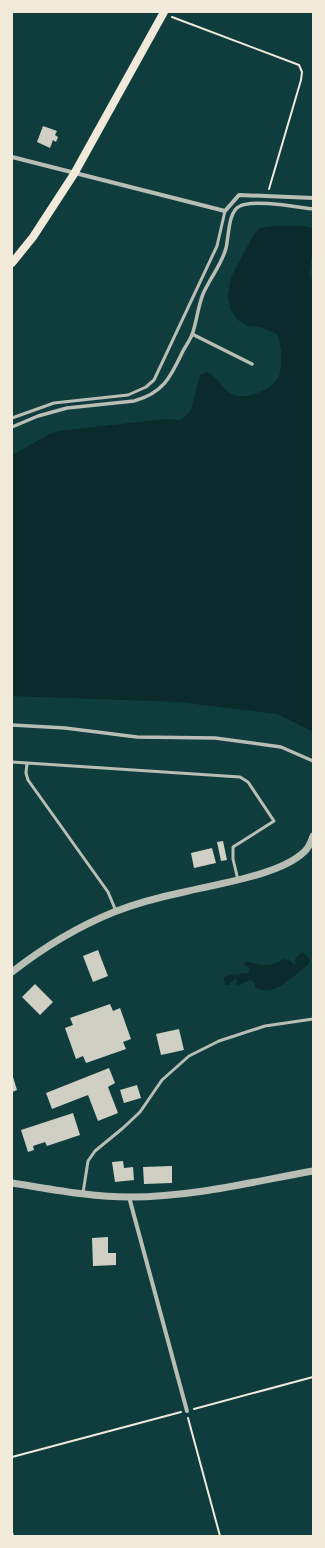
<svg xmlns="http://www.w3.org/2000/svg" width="325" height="1548" font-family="'Varela Round',sans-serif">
  <rect width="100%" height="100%" fill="#0f3d3e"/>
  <path fill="#0a2a2b" d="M273,226H304L313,228V247L309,275L313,283V732L277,714L178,702L12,696V455L50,434L59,431L165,419L181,420L191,410L200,375L207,372C219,377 221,390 234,395C246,400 274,389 279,376C283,364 282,346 277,334L260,327L248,326L238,320L230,309L228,296L231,277L254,234L259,228Z
    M302,952L306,955L310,960L308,965C293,975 275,999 255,987V983L251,980L236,986L237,980L235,979L228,985H225L224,977L230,975L248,973L250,969L244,964L245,961C260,965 270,968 284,959L289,960L294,965L296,963L295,959Z"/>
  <path fill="#cfcfc3" d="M43,126L57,131L55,135L58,137L56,142L53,140L50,148L37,142Z
    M223,841L227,860L221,861L217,842Z
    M212,848L216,863L194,868L191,853Z
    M98,950L108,976L93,982L83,956Z
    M35,984L53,1002L40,1015L22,997Z
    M110,1004L113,1011L120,1008L131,1039L123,1042L126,1049L86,1063L83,1056L76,1059L65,1028L73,1025L70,1018Z
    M179,1029L184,1050L161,1055L156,1034Z
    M109,1068L115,1083L108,1087L118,1113L98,1121L88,1095L52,1109L46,1093Z
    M13,1077L17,1090L12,1092V1078Z
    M137,1085L141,1098L124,1103L120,1090Z
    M73,1113L80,1135L47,1146L45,1142L33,1146L34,1150L28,1152L21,1130Z
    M123,1161L124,1168L133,1167L134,1180L115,1182L112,1162Z
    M172,1166V1183L144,1184L143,1167Z
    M108,1237V1253H116V1265L93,1266L92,1238Z"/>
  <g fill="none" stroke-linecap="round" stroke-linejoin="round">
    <path stroke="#f1e9da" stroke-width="2" d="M172,17L299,65L302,72L301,80L269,189
      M194,1409L313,1377
      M188,1418L220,1536
      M12,1457L181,1412
      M12,1532L13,1536"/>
    <path stroke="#b8beb3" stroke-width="3" d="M12,418L54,403L128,395L146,387L154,380L217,246L225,211
      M12,762L240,777L248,782L274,821L233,847V859L238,880
      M27,763L26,773L28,780L108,892L116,911
      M83,1193L88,1161L95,1151L123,1128L140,1112L162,1080L189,1056L219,1041L265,1026L313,1019"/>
    <path stroke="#b8beb3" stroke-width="3.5" d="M192,334L252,364
      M12,427L38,416L67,408L134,401C164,393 171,376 183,351C186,345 191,339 193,332C197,319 198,307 203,294C210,278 222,264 226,248C229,236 228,211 240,206C255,199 296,207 313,209
      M12,725L65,728L137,737L215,738L281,747L313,761"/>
    <path stroke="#b8beb3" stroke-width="4" d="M12,157L225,211L239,195L313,198
      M129,1197L187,1411"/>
    <path stroke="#b8beb3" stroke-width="7" d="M12,972C44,947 77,927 114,912C137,903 160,897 184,892C217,884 280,875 304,852C309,848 311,842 313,836
      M12,1183C51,1189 90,1197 130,1197C192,1197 252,1182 313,1171"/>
    <path stroke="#f1e9da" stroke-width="8" d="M12,263L33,237L74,174L164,12"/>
  </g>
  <rect width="325" height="1548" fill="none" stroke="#f1e9da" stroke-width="26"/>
</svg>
